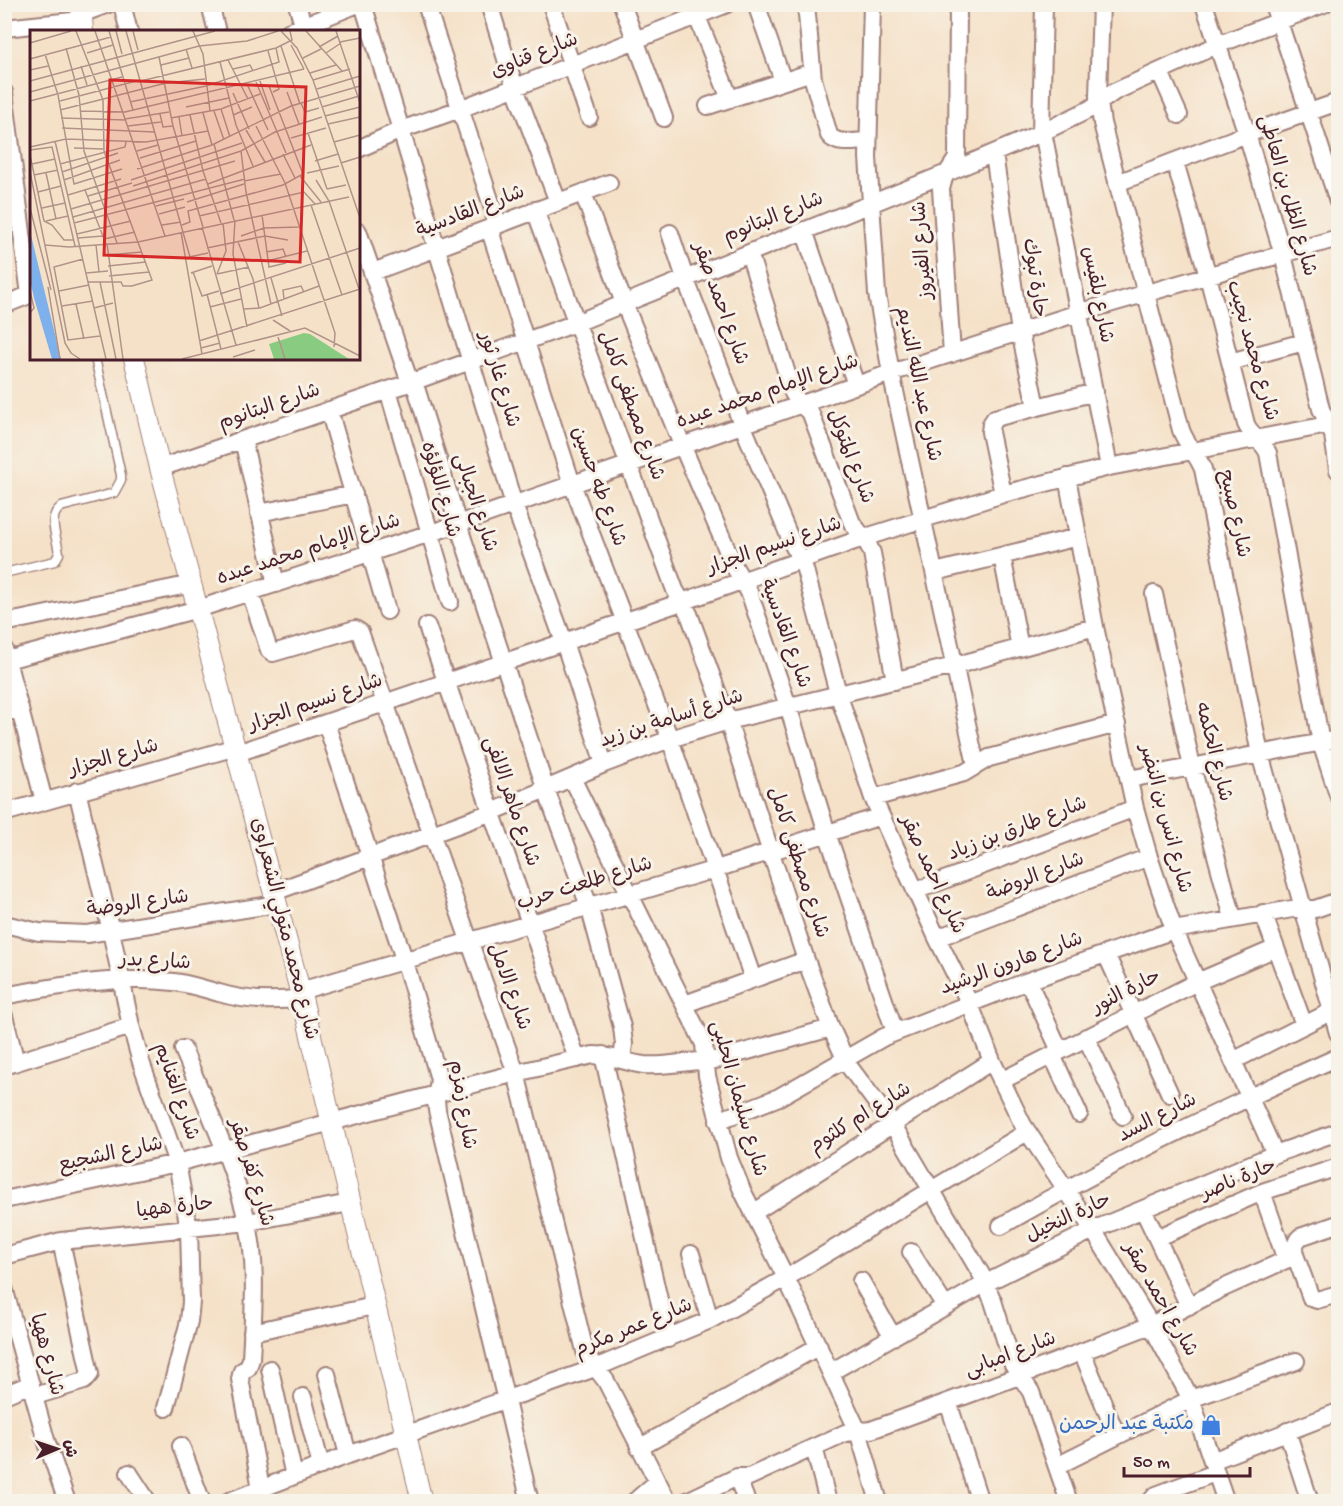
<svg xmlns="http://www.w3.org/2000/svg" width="1343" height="1506" font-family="'Gochi Hand','Playpen Sans Arabic',sans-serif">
  <rect width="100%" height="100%" fill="#f7f3e8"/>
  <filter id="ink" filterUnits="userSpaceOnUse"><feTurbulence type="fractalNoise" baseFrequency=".0167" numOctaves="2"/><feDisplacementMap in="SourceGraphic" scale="12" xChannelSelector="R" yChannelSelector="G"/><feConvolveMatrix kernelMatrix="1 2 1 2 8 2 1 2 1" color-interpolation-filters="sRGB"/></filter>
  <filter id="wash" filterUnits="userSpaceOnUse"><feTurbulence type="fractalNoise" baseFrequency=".008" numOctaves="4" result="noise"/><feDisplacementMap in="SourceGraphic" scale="24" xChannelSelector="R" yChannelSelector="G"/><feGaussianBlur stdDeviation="1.35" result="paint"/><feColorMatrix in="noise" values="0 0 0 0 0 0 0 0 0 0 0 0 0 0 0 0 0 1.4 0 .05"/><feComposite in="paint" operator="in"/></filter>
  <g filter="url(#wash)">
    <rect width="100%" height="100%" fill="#f5e1c8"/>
  </g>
  <g filter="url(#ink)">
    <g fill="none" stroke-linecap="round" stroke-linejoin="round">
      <defs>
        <path id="service" d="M4,573L55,561L59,554C58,539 46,517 61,507L114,493L121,480V475L95,358"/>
        <path id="minor" d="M122,4L129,32
          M210,4L217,32
          M297,4L305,32
          M363,4L514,505L564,642L604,764
          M426,4L495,215L492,237L572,484L670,739L753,979
          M489,4L515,88L558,202
          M551,4L589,117
          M622,4L664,118
          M692,4L730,99
          M756,4L783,81
          M806,4L813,79L829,135C837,146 856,141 868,141
          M872,4L868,157L877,294L891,373L976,765
          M1101,4L1098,96L1102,123L1181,430C1186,444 1197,454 1203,469L1260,754L1338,1033
          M1204,4L1247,134L1283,255L1321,409L1333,435L1338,470
          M1273,4L1338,201
          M81,14L108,4
          M4,28L82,20
          M288,32L358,4
          M1160,72L1179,115
          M4,92L30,295
          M708,106L812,72
          M1043,132L1109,467
          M1041,133L1044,4
          M358,149L401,130L460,109L727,4
          M994,154L1020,332L1036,407
          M1175,162L1208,276L1246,424C1251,436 1263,441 1268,453L1321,743L1338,795
          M1117,183L1247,134L1338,102
          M583,193L624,303L682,445L735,568L749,592L788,706L827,833L895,1032
          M535,210L675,590L689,614L728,721L806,960L831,1028L848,1065L893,1125L981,1274L993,1301L1013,1365L1031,1392L1069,1502
          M804,230L856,385
          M358,231L407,374L417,391L458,524L546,790L589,906L622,1027L624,1044L622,1060
          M670,233L685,278L742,424L792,543L804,566L838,693L873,798L937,938L969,1002L992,1061L1023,1125L1093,1230L1151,1325L1191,1399L1226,1502
          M749,253L793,393L798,401L811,414L852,523L867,542L872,553L895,681
          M373,272L609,183
          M4,305L32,294
          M952,354L941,189L944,178L957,158L958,4
          M1230,362L1304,342
          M388,390L450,602
          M329,410L387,611
          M243,440L276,584
          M160,468L412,382L576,323L947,173L1043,132L1090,109L1114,92L1217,45L1324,4
          M1067,477L1095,627L1135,808L1149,857L1174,930L1275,1154
          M1003,494L990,432L991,424L995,418L1095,392
          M259,513L354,494
          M1002,556L1020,648
          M935,572L1078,537
          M250,592L269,650L273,653L355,629L360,632L516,1073L586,1355L606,1381L668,1502
          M1154,594L1192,767L1233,918
          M4,623L192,584
          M427,626L577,1059
          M4,649L44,801
          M7,660L198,609L458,524L891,373L1078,313L1338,238
          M4,713L20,708
          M326,723L405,962L439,1079L436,1100L437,1110L530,1502
          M237,753L682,602L863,538L1003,494L1109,467L1338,423
          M572,778L704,1044L707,1076L729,1158L742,1190L786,1278L858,1431L879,1502
          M1129,779L1338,739
          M77,791L111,931L131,1026L141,1062L177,1163L189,1229L191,1302L189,1321L166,1408
          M873,798L964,773L989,758L1117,724
          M4,813L236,747
          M915,891L1135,808
          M274,892L492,812L604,764L670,739L728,721L954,666L1095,627
          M1263,913L1304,1025
          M4,924L39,932L87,934L277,904
          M937,938L1149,857
          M1106,954L1170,1094
          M1028,981L1060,1051
          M300,991L716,869L881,816
          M4,996C60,985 118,976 174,982C190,984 204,989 219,993C246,1001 274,1002 302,998
          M685,1004L806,960
          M4,1016L16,1062
          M1086,1037L1123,1116
          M183,1049C206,1105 233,1162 247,1221C258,1263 253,1316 251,1359L248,1368L242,1371L240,1379L261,1488
          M603,1055L668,1339
          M1052,1055L1079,1114
          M1233,1061L1338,1008
          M4,1066L131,1026
          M1001,1081L1197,982L1276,948
          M718,1121L779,1097L884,1037L1028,981L1174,930L1292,909H1315L1338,901
          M1262,1192L1286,1260
          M4,1200L177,1163L516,1073L593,1055C611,1055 627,1063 644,1065C667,1067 692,1060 715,1060L831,1028
          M1143,1209L1189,1306
          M753,1213L992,1061
          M1001,1226C1110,1163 1223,1108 1338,1057
          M1157,1238L1262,1192L1338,1167
          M911,1252L945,1306
          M1294,1252L1311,1298L1317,1300L1338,1294
          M691,1254L710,1320
          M4,1256L61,1241L248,1222L350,1203
          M861,1281L893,1337
          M4,1288L46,1440L67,1502
          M252,1332L374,1306
          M1082,1352L1117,1436
          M270,1369L294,1476
          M831,1372L986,1283L1093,1230L1275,1154L1338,1132
          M327,1374L348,1455
          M4,1395L31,1384
          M35,1396L84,1381L90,1374L61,1241
          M303,1397L321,1466
          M948,1402L980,1502
          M1287,1431L1310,1502
          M181,1446L202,1502
          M814,1447L828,1502
          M639,1448L819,1346
          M1212,1461L1338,1412
          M1057,1466L1191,1399L1296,1361
          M129,1473L148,1502
          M737,1477L747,1502
          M227,1502L348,1455L595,1368L710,1320L786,1278L1027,1132
          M634,1502L657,1482
          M685,1502L737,1477H749L845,1433L871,1430L1019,1376L1151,1325L1219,1290L1290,1258C1296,1252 1293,1243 1300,1237L1335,1225
          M1150,1502L1156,1495L1215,1473"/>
        <path id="tertiary" d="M81,4L83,32
          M134,358L160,468L302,998L422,1502"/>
      </defs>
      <use href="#service" stroke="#a0807a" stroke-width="11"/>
      <use href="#minor" stroke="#a0807a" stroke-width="20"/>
      <use href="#tertiary" stroke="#a0807a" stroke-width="22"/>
      <use href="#service" stroke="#fff" stroke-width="8"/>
      <use href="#minor" stroke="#fff" stroke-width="16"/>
      <use href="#tertiary" stroke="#fff" stroke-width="20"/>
    </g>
  </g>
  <defs>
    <symbol id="shop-bare" viewBox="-9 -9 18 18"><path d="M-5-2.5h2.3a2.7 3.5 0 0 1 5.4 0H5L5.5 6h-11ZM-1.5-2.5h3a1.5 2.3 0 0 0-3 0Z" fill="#3f7fe0" stroke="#f7f3e8" stroke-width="2.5" paint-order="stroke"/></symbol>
  </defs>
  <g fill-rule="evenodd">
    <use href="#shop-bare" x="1196" y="1410" width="30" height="30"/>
  </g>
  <g text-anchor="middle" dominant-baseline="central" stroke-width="6" stroke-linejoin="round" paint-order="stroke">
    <g font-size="20" fill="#4a1f2b" stroke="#f7f3e8">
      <text transform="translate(535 57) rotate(-22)">شارع قناوى</text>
      <text transform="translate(1286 196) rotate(74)">شارع الظل بن العاطى</text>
      <text transform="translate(471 213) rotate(-21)">شارع القادسية</text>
      <text transform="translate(774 219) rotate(-22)">شارع البتانوم</text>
      <text transform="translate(924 250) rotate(-94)">شارع الفيروز</text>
      <text transform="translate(1033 278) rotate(82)">حارة تبوك</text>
      <text transform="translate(1096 295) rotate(79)">شارع بلقيس</text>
      <text transform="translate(719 304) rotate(70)">شارع احمد صقر</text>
      <text transform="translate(1251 351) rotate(74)">شارع محمد نجيب</text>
      <text transform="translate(498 380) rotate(73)">شارع غار ثور</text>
      <text transform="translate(917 384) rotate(78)">شارع عبد الله النديم</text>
      <text transform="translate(768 393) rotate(-19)">شارع الإمام محمد عبده</text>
      <text transform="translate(630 406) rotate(70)">شارع مصطفى كامل</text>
      <text transform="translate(270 408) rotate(-19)">شارع البتانوم</text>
      <text transform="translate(849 457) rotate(69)">شارع المتوكل</text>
      <text transform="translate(597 487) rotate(70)">شارع طه حسين</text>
      <text transform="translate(439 490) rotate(74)">شارع اللؤلؤه</text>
      <text transform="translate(474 503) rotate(72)">شارع الجبالى</text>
      <text transform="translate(1233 514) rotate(78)">شارع صبيح</text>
      <text transform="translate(775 547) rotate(-19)">شارع نسيم الجزار</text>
      <text transform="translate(309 551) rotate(-18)">شارع الإمام محمد عبده</text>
      <text transform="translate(784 634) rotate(70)">شارع القادسية</text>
      <text transform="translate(316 704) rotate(-19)">شارع نسيم الجزار</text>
      <text transform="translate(672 720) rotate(-18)">شارع أسامة بن زيد</text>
      <text transform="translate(1212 752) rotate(76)">شارع الحكمه</text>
      <text transform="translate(114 759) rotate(-16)">شارع الجزار</text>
      <text transform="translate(510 802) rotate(71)">شارع ماهر الالفى</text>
      <text transform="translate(1164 819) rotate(75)">شارع انس بن النضر</text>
      <text transform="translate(1018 830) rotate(-21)">شارع طارق بن زياد</text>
      <text transform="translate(797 863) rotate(72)">شارع مصطفى كامل</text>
      <text transform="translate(931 875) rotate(65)">شارع احمد صقر</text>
      <text transform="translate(1036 878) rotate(-21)">شارع الروضة</text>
      <text transform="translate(585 885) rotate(-17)">شارع طلعت حرب</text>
      <text transform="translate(138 905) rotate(-8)">شارع الروضة</text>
      <text transform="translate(283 929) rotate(76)">شارع محمد متولي الشعراوى</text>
      <text transform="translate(155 963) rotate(3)">شارع بدر</text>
      <text transform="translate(1012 965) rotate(-20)">شارع هارون الرشيد</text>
      <text transform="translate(508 987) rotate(70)">شارع الامل</text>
      <text transform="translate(1127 993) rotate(-27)">حارة النور</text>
      <text transform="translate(175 1092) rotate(71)">شارع الغنايم</text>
      <text transform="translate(737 1099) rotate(74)">شارع سليمان الحلبى</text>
      <text transform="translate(461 1105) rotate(81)">شارع زمزم</text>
      <text transform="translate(861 1119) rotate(-32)">شارع ام كلثوم</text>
      <text transform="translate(1158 1119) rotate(-27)">شارع السد</text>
      <text transform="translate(111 1156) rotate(-12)">شارع الشجيع</text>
      <text transform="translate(250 1173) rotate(73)">شارع كفر صقر</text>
      <text transform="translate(1239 1181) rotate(-22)">حارة ناصر</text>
      <text transform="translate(175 1209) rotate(-6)">حارة ههيا</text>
      <text transform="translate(1069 1219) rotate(-25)">حارة النخيل</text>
      <text transform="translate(1159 1300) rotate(60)">شارع احمد صقر</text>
      <text transform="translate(634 1329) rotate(-22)">شارع عمر مكرم</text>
      <text transform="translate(45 1355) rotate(75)">شارع ههيا</text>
      <text transform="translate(1011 1356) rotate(-21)">شارع امبابى</text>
    </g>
    <g font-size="20" fill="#366cbe" stroke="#f7f3e8" text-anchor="end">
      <text x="1194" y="1425">مكتبة عبد الرحمن</text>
    </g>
  </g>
  <g transform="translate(30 30)">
    <rect width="330" height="330" fill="#f5e1c8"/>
    <path d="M274,303L280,304L319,329H244L239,314Z" fill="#8acb82"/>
    <path d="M0,201L31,329H22L4,268L0,250Z" fill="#7eb1eb"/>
    <path fill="none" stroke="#b19389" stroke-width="1.5" d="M46,1L73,70L74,121L122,250L102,256H93L91,252H58M65,1L135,206M79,1L103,80M86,1L92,24M96,1L160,227M103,1L108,20M163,1L173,24L180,81M251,1L267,18L283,50L330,188M276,1L312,41M306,1L330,73M310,12L330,8M0,13L41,1M261,15L274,39M251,16L270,74M289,17L308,6M36,18L49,65L54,121L87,213M156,19L162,38M238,21L249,59L243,62M57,23L83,15M296,23L311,13M15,24L28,65L44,154L92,139M129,27L143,96L173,197M273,28L291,19M0,29L81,7M198,30L218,69M190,32L206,95L223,136M131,35L159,28M51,36L57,55M203,39L220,35L223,41M0,40L18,36M280,43L306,35M283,50L320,39M0,51L185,1M111,51L246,18L262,10L260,1M230,51L240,80M226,52L256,123M217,54L238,100M287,59L330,46M0,62L169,16L217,11L248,1M257,62L269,94M203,63L219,99M0,71L92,47M30,71L110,50M100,72L176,56L249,32L246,18M271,73L275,82L289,78M156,77L199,68M292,77L329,66M191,79L200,107M30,80L136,53L175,49M51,81L95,82L274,39M184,81L194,110M173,83L182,115M130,84L133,97L143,96M160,85L173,141L191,193M203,85L222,77M295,86L330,77M149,87L152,106M31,88L96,90M141,88L191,79L230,64M95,89L139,82M298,94L330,87M98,96L131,92M226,96L255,153L305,303L304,317M32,98L124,102M216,100L235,132M278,103L297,159M261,108L296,98M25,111L76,329M304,112L330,105M184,114L204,190M0,117L36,109L116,112L178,101M44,118L73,119M0,120L22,117L45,216M107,121L128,115M211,121L216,162L241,274M253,124L265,148M0,125L14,191L22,195L34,210H44M110,128L166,111M285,131L308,124M311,133L330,127M2,134L25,129M30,134L95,117L96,112M107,139L182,115L261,76L330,56M0,142L35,313L41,323L50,329M32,142L88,123M16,143L26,189M277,143L309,136M4,145L28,140M270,146L291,172M34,150L90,130M101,150L212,113M286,150L299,171L329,259M214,151L251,144M178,154L281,115M103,156L211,121L245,102L292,87M297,159L316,155M55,160L76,214M8,162L31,156M38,165L91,149M58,166L102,153M157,172L214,154M281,175L312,265M126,176L154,169M0,178L21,260M12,178L35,173M41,179L205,131M129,184L155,177M232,185L239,237L256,233M169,186L274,162L285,174M43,187L176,149M205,190L203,224L217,297M16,191L38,186M44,193L215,149M132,195L151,192M152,195L160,192L158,181L253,155L273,144L239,56M172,197L206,315M151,202L172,324M47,204L101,191M211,206L234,198L269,197M48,208L73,206M74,209L105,202M208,212L223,249L229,278M77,214L93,329M15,215L39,217L108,212L319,167M66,215L69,242M177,218L235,206L258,210M236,222L253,219L256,227M77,225L112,222M159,227L178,223M53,229L24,237L38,310L70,306M237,231L277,221M78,236L116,232M163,242L172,266L189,261M56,243L78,241M161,243L182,236M187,244L196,221L193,193M187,244L219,237M79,246L119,242M241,248L252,286M70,252L86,329M18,257L30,329M0,261L4,278L0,283M29,261L59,255M177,264L191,319M190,264L330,218M254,269L253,260L271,256L274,262M46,274L54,309M32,276L63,271M180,277L211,269M64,278L83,273M214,279L230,278L289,256M243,290L260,301M248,307L255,329M169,311L330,259M171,318L190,313M203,327L225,320M152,329L275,298L330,326"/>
    <path fill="#d62828" fill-opacity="0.15" stroke="#d62828" stroke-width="3" d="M80,50L276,57L270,232L74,225Z"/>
    <rect width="330" height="330" fill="none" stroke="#4a1f2b" stroke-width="3"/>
  </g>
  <rect width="1343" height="1506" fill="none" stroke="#f7f3e8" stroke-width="24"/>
  <g transform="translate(57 1449) rotate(88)" stroke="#f7f3e8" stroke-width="4.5" paint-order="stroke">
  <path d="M0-4.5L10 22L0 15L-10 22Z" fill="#4a1f2b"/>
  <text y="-9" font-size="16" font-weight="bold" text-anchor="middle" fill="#4a1f2b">ش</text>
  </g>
  <path d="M1124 1467v9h126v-9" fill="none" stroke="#4a1f2b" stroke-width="3"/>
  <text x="1133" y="1467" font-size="18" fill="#4a1f2b" stroke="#f7f3e8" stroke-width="4.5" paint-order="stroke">50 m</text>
</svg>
